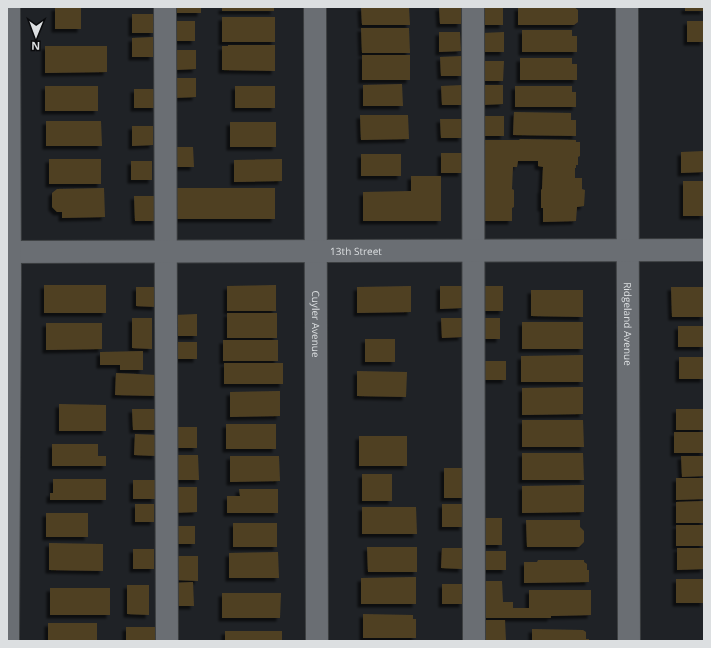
<svg xmlns="http://www.w3.org/2000/svg" width="711" height="648" font-family="'Open Sans',sans-serif">
  <defs>
    <filter id="shadow"><feDropShadow dx="-3.5" dy="3.5" stdDeviation="1" flood-color="#0009"/></filter>
  </defs>
  <rect width="100%" height="100%" fill="#1f2226"/>
  <path fill="#504124" filter="url(#shadow)" d="M55,7H81V29H55Z
    M174,7H201V13H174Z
    M222,7H274V11H222Z
    M361,7H409L410,25H362Z
    M439,7H461V24H440Z
    M481,7H503V25H481Z
    M518,7H574L578,10V22L574,25H518Z
    M685,7H704V11H685Z
    M132,14H154V33H132Z
    M222,17H275V42H222Z
    M174,21H195V41H174Z
    M687,21H704V42H687Z
    M361,28H409L410,53H362Z
    M522,30H572V36H577V52H522Z
    M439,32H460L461,51L439,52Z
    M504,32V52H482V33Z
    M153,37V57H132V38Z
    M228,45H275V71L222,70V46H228Z
    M45,46H107V72L45,73Z
    M175,50H196V69L175,70Z
    M362,55H410V80H362Z
    M462,56V76H441L440,57Z
    M520,58H572V64H577V80H520Z
    M482,61H504L503,81H481Z
    M174,78H196V97L174,98Z
    M402,84L403,106H363V85Z
    M463,85V105H442L441,86Z
    M482,85H503V104L482,105Z
    M45,86H98V111H45Z
    M235,86H275V108H235Z
    M515,86H572V92H576V107H515Z
    M134,89H155L156,108H134Z
    M514,112L571,113V120H576V136L513,135Z
    M360,115H408L409,139L361,140Z
    M483,116H504V136H483Z
    M440,119H462V138H441Z
    M46,121H101L102,146H46Z
    M230,122H276V147H230Z
    M132,126H153V145L132,146Z
    M520,139L576,140V142H580V156L578,157V165H576V168H575V178H582V189L585,190L584,206L577,207L576,221L543,222V208H541V190L542,189L543,167L538,166V161H518L517,167H513L512,189L514,190V207L512,208V221H480V140H519Z
    M172,147H193L194,167H173Z
    M704,151V172L681,173V152Z
    M441,153H462V173H441Z
    M361,154H401V176H361Z
    M49,159H101V184H49Z
    M282,159V181L234,182V160Z
    M131,161H152V180H131Z
    M411,176H441V221H363V192L411,191Z
    M683,181H704V216H683Z
    M104,188L105,217L62,218V212H57L52,207V193L57,189Z
    M172,188H275V219H172Z
    M134,196H156V221H135Z
    M44,285H106V313H44Z
    M276,285V311H227V286Z
    M411,286V312L357,313V287Z
    M440,286H462V308L440,309Z
    M482,286H503V311H482Z
    M136,287H156V307L136,306Z
    M671,287H704V317H672Z
    M531,290H583V317L531,316Z
    M227,313H277V338H227Z
    M197,314V336H174V315Z
    M132,318H152V349L132,348Z
    M441,318H462V337L442,338Z
    M480,318H500V339H480Z
    M522,322H583V349H522Z
    M46,323H102V349L46,350Z
    M678,326H704V347H678Z
    M365,339H395V362H365Z
    M223,340H278V361H223Z
    M175,342H197V359H175Z
    M143,351V370H120V365H100V352Z
    M583,355V382H521V356Z
    M679,357H704V379H679Z
    M485,361H506V380H485Z
    M224,363H283V384H224Z
    M357,371L407,372L406,397L357,396Z
    M116,373L157,375V396L115,395Z
    M583,387V414L522,415V388Z
    M280,391V416L230,417V392Z
    M59,404L106,405V431H59Z
    M132,409H156L157,430H133Z
    M676,409H704V430H676Z
    M522,420H583L584,447H522Z
    M226,424H276V449H226Z
    M175,427H197V448H175Z
    M674,432H704V453H674Z
    M135,434L157,435L156,456L134,455Z
    M359,436H407V466H359Z
    M52,444H98V456H106V466H52Z
    M522,453H583L584,480H522Z
    M176,455H198L199,480H176Z
    M230,456H279L280,481L230,482Z
    M681,456H704V476L682,477Z
    M444,468H464L465,498H444Z
    M362,474H392V501H362Z
    M676,478H704V499L676,500Z
    M53,479H106V500H50V493H53Z
    M133,480H155V499H133Z
    M584,485V512L522,513V486Z
    M173,487H197V512L173,513Z
    M239,489H278V513H227V496H240Z
    M704,501V523H676V502Z
    M135,504H154V522H135Z
    M442,504H463V527H442Z
    M362,507H416L417,534H362Z
    M46,513H88V537H46Z
    M483,518H502V545H483Z
    M526,520H580V527L584,531V542L579,547H527Z
    M233,523H277V547H233Z
    M676,525H704V546H676Z
    M175,526H195V544H175Z
    M49,543L103,544V571L49,570Z
    M367,547H417V572H368Z
    M442,548H463L462,569L441,568Z
    M677,548H704V569L677,570Z
    M133,549H154V569H133Z
    M484,551H506V570H484Z
    M278,552L279,578H229V553Z
    M176,556H198V581L176,580Z
    M538,560H584V562L587,564V570H589V582L524,583V562H537Z
    M416,577V604H361V578Z
    M676,579H704V603H676Z
    M480,581H502L503,602H513V608H529V590H591V615L551,616V618H480Z
    M193,582L194,606H172V583Z
    M442,584H463V604H442Z
    M127,585H149V615L127,614Z
    M50,588H110V615H50Z
    M222,593H281L280,618H222Z
    M363,614L413,615V619H416V638H363Z
    M484,620H505L506,641H484Z
    M48,623H97V641H48Z
    M126,627H155V641H126Z
    M532,629L583,630L586,632V639H589V641H532Z
    M225,631H282V641H225Z"/>
  <g fill="none" stroke-linecap="round" stroke-linejoin="round">
    <defs>
      <g id="minor">
        <path d="M165,7L167,641"/>
        <path id="s1" d="M315,7L317,641"/>
        <path d="M473,7L474,641"/>
        <path id="s2" d="M627,7L629,641"/>
        <path id="s3" d="M7,252L704,250"/>
        <path d="M8,641L10,280L9,7"/>
      </g>
    </defs>
    <use href="#minor" stroke="#3c3f41" stroke-width="24"/>
    <use href="#minor" stroke="#6a6e73" stroke-width="22"/>
  </g>
  <g text-anchor="middle" dominant-baseline="central" stroke-width="3" stroke-linejoin="round" paint-order="stroke">
    <g font-size="10" fill="#dcdfe1" stroke="#0a0b0d">
      <text stroke="none"><textPath href="#s3" startOffset="349">13th Street</textPath></text>
      <text stroke="none"><textPath href="#s1" startOffset="317">Cuyler Avenue</textPath></text>
      <text stroke="none"><textPath href="#s2" startOffset="317">Ridgeland Avenue</textPath></text>
    </g>
  </g>
  <rect width="711" height="648" fill="none" stroke="#dcdfe1" stroke-width="16"/>
  <g transform="translate(36 36) rotate(181)" stroke="#0a0b0d" stroke-width="3" paint-order="stroke">
  <path d="M0-3L7 15L0 10L-7 15Z" fill="#dcdfe1"/>
  <text y="-6" font-size="11" font-weight="bold" text-anchor="middle" fill="#dcdfe1">N</text>
  </g>
</svg>
